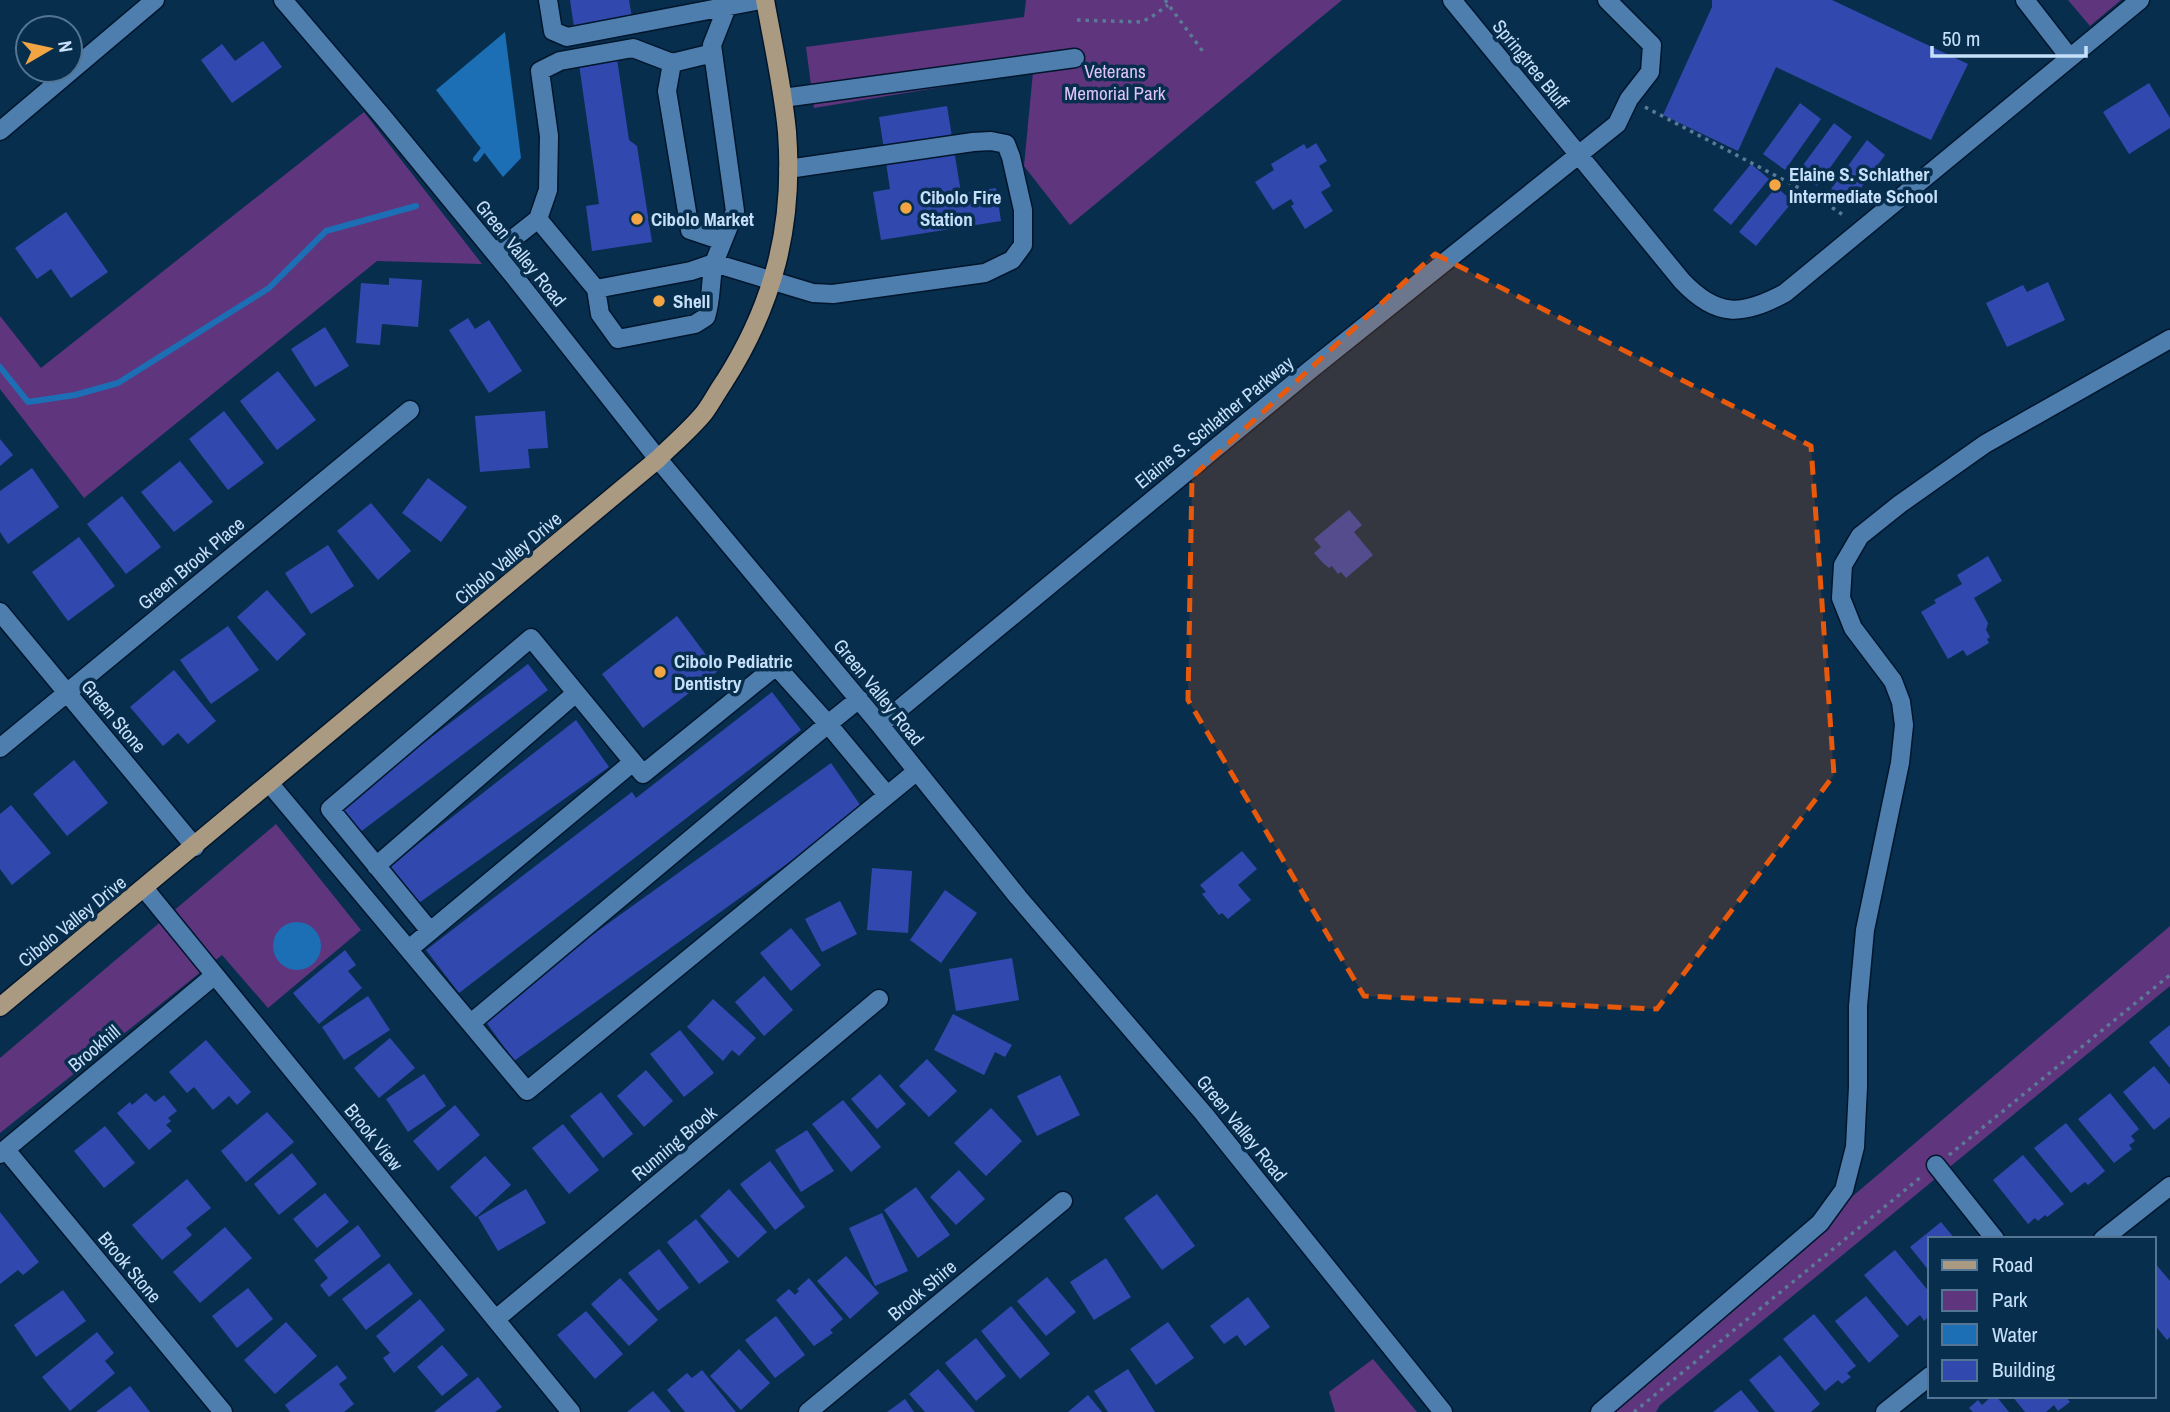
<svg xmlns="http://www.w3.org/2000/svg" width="2170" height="1412" font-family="'Archivo Narrow',sans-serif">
  <rect width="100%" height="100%" fill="#082e4e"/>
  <path fill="#5f357e" d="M1026,0H1342L1070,225L1024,166L1033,72L814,108L806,47L1024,17Z
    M2068,0H2121L2090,26Z
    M364,112L482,264L377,261L84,498L0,389V316L41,368Z
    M276,824L361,930L268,1008L222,955L0,1133V1058Z
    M2170,926V986L1660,1405L1656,1412H1599Z
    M1373,1359L1417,1412H1335L1329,1392Z"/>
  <path fill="#1c6fb4" d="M505,32L521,158L503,177L436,90Z
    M273 946a24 24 0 1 1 48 0a24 24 0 1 1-48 0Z"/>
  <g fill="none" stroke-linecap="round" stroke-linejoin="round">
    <path stroke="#1c6fb4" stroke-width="6" d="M476,159L487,145
      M0,367L28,402L75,395L118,383L269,288L326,231L416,206"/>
  </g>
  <path fill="#3149ae" d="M570,0H629L632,18L574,27Z
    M1712,0H1832L1968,64L1931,140L1776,67L1738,151L1663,115L1712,7Z
    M263,41L282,67L232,103L201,60L222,44L235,61Z
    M617,59L629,140L637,146L652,242L592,251L586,206L599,204L579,64Z
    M2149,83L2170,118V128L2129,154L2103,112Z
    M1800,103L1821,119L1785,170L1763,154Z
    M947,106L961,193L996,188L1001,221L881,240L873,192L890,189L879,117Z
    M1834,123L1852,137L1817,186L1798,172Z
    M1867,140L1885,155L1850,203L1831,189Z
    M1316,143L1327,161L1319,166L1331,186L1321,192L1333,211L1305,229L1291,206L1294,204L1291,199L1273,210L1255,182L1274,170L1271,164L1304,144L1307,149Z
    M1751,164L1769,179L1731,225L1713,210Z
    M1776,187L1793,201L1756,246L1739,232Z
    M66,212L108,272L71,298L51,269L37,279L15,248Z
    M389,278L422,280L418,327L382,324L380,345L356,343L361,283L389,285Z
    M2048,282L2065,320L2007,347L1986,303L2023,285L2027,292Z
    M468,318L475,329L489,320L522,371L489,393L449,330Z
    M325,327L349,366L315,387L291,349Z
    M278,371L316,420L277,450L240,401Z
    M224,411L264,463L228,490L189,439Z
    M545,411L548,448L528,449L530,468L480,472L475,416Z
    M0,439L13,455L0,466Z
    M180,461L213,502L174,532L141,492Z
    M32,468L59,507L8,544L0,532V491Z
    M428,478L467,507L441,542L402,513Z
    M122,496L161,547L126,574L87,524Z
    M371,503L411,551L378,580L337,531Z
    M1349,510L1362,525L1354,532L1373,555L1346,578L1341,572L1338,574L1332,566L1329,568L1323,563L1314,553L1321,547L1314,539Z
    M79,537L115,586L68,621L32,572Z
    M328,545L354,586L311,614L285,573Z
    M1988,556L2002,581L1974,598L1988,623L1986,630L1990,637L1987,639L1989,643L1967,656L1963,650L1948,659L1921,612L1936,603L1934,600L1962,584L1957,575Z
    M267,590L306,634L277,661L237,617Z
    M677,616L718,671L643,728L602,674Z
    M228,626L259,670L211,704L180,660Z
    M528,664L548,690L359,833L339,807Z
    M174,670L216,721L188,744L178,733L163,746L130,707Z
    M772,692L801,730L459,993L426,950L632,792L636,798Z
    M576,720L609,767L416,905L387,868Z
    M74,760L108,803L67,836L33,794Z
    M831,763L863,809L514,1061L481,1015Z
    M11,805L51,853L12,885L0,869V814Z
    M1242,851L1257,869L1238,885L1251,900L1228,919L1222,913L1219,915L1202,894L1206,892L1200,885Z
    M872,868L912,871L908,933L867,930Z
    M945,890L977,913L941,963L910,940Z
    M840,901L857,934L822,952L805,919Z
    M791,928L821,965L791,991L760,953Z
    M345,950L356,965L348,971L362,988L319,1024L293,993Z
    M1012,958L1019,1000L956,1011L949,969Z
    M764,976L793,1010L764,1036L735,1002Z
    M368,996L390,1030L344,1060L322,1027Z
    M713,999L756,1038L739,1056L732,1050L723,1061L687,1027Z
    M953,1014L1012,1045L1005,1057L995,1052L984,1075L934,1050Z
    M2170,1025V1068L2149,1042Z
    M680,1030L714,1073L684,1097L650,1054Z
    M390,1038L415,1068L379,1098L354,1068Z
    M206,1040L251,1092L237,1105L229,1096L213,1110L194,1087L187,1093L169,1072Z
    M927,1059L957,1091L929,1117L899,1086Z
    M2154,1066L2170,1085V1117L2154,1130L2123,1092Z
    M646,1070L673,1101L644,1127L617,1096Z
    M424,1074L446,1106L408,1132L386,1099Z
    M880,1074L906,1104L877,1129L851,1099Z
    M1060,1075L1080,1115L1037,1136L1017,1096Z
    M601,1092L633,1134L603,1158L570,1116Z
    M146,1093L155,1102L164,1095L177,1111L168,1118L171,1121L166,1125L172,1131L149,1150L117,1113L130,1102L132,1105Z
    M2110,1093L2139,1129L2131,1136L2135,1141L2129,1145L2132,1149L2114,1163L2078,1119Z
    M843,1100L881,1147L851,1172L812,1124Z
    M455,1105L480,1135L438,1171L413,1141Z
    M991,1108L1022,1141L986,1176L954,1143Z
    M267,1112L294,1142L246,1182L221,1151Z
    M2066,1123L2105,1171L2088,1185L2085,1182L2071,1193L2034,1148Z
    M563,1124L599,1170L569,1194L532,1148Z
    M105,1126L135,1163L104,1188L74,1151Z
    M807,1130L834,1171L801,1192L775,1150Z
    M292,1153L317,1184L279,1215L254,1184Z
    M2023,1155L2064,1204L2047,1217L2045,1215L2038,1221L2035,1218L2028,1224L1993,1180Z
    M485,1156L511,1185L476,1217L450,1187Z
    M770,1161L805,1207L775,1230L740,1184Z
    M959,1170L985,1199L956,1225L930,1197Z
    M187,1179L211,1208L186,1228L192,1235L162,1260L132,1225Z
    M916,1187L950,1235L918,1258L884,1210Z
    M526,1189L546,1223L498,1251L478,1217Z
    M729,1189L767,1232L738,1258L700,1216Z
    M325,1193L349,1222L317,1248L293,1219Z
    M1157,1194L1195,1246L1162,1270L1124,1218Z
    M0,1212L39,1262L23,1275L18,1270L0,1284Z
    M882,1213L908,1271L875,1286L849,1228Z
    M696,1219L729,1262L699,1284L667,1242Z
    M1941,1222L1955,1239H1930V1272L1910,1247Z
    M358,1225L381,1256L329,1297L320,1285L328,1278L314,1260Z
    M225,1227L252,1258L200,1303L173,1272Z
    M659,1249L689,1288L658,1311L628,1273Z
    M1895,1250L1930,1293V1315L1924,1321L1920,1315L1907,1326L1864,1275Z
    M846,1256L879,1293L850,1319L817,1281Z
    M1106,1258L1131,1297L1094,1320L1070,1282Z
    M2154,1262L2170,1281V1337L2167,1340L2154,1324Z
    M389,1263L413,1294L366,1330L342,1299Z
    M1047,1277L1076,1312L1046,1336L1017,1301Z
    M620,1278L658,1320L629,1346L591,1304Z
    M809,1278L843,1319L830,1330L833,1333L814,1346L776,1300L789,1289L795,1295L799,1291L797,1289Z
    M248,1288L273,1319L237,1348L212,1316Z
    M63,1290L86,1321L36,1357L14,1325Z
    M1866,1296L1899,1336L1869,1363L1835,1321Z
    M1248,1297L1270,1327L1245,1346L1237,1335L1224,1344L1210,1326Z
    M420,1299L445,1330L394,1373L383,1358L390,1353L376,1336Z
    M1011,1306L1050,1354L1020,1379L981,1331Z
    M586,1311L623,1354L595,1379L557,1335Z
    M1814,1314L1856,1366L1847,1373L1851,1377L1842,1384L1838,1380L1825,1391L1783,1339Z
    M776,1316L805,1355L775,1378L745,1340Z
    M286,1322L317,1356L275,1394L244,1360Z
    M1168,1322L1194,1358L1156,1385L1130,1349Z
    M97,1332L114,1353L105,1361L115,1373L70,1411L42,1377Z
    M976,1338L1006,1376L976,1401L945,1363Z
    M442,1345L468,1375L442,1396L417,1367Z
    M739,1349L770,1383L741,1410L710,1376Z
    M1780,1355L1820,1404L1811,1412H1775L1749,1380Z
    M337,1365L347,1378L339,1384L354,1404L344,1412H290L285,1405Z
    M938,1369L975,1412H925L909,1394Z
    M1128,1369L1155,1412H1108L1094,1391Z
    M702,1370L736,1412H685L667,1390L687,1373L692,1378Z
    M478,1377L502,1407L495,1412H434Z
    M130,1386L150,1412H96Z
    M1741,1390L1759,1412H1713Z
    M653,1391L671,1412H627Z
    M1088,1395L1102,1412H1068Z
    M1992,1396H1996L2009,1412H1973L1969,1408L1978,1400L1982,1405Z
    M2012,1396H2065L2070,1402L2058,1411L2054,1405L2046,1412H2025Z
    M905,1399L914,1412H887Z"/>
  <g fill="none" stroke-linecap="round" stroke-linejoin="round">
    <defs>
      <path id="minor" d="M283,0L383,117L513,275L658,459L880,725L1018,897L1204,1114L1443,1412
        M548,0L553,31L567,37L761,0
        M1452,0L1682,281C1717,318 1742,316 1785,293L2140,0
        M2025,0L2070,58
        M727,7L712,45L735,211L714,263L813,293L833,294L985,273L1012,260L1023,245V210L1011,157L1006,144L991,141L973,142L788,169
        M672,63L667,91L690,230L723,241
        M783,98L1075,58
        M0,131L155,0
        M538,219L548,190L549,136L540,71L560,61L633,48L672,63L713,53
        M495,253L538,219L596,289L600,314L618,339L695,324L706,317C712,299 710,281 714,263L691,271L596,289
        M0,612L195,847
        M880,725L1310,370L1617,124L1629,99L1650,72L1652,45L1607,0
        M0,748L410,410
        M270,784L527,1091L917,771
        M376,866L576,693
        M144,888L571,1412
        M430,931L330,809L531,638L643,774L776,666L828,724L859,699
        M409,949L633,762
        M471,1023L828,724L887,795
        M6,1150L223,1412
        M0,1154L215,975
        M1936,1165L1995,1239
        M2103,1239L2170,1186
        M496,1319L879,999
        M808,1412L1063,1201
        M1600,1412L1820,1223L1844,1190L1855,1147L1858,1087V1006L1865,930L1900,763L1904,725L1901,702L1893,681L1853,628L1841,598L1843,565L1860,536L1900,504L1985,444L2170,339
        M1885,1412L1930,1376"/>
      <path id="major" d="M0,1007L658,459C673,444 690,430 704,413C711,404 717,392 724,382C774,304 794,225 787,132C783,88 773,44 765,0"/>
    </defs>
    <use href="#minor" stroke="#00162c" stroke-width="21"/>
    <use href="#major" stroke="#00162c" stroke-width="21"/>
    <path stroke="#5a7a98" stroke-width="3.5" stroke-dasharray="3.5 5" stroke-linecap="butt" d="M1165,0L1204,53
      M1077,20L1141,22L1150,18L1168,5
      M1645,107L1818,198L1846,217
      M1949,1155L2170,975
      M1634,1412L1921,1177"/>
    <use href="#minor" stroke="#4e7ead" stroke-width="18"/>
    <use href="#major" stroke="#aa9a82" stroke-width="18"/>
  </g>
  <path fill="#e8590c" fill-opacity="0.2" stroke="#e8590c" stroke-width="5" stroke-dasharray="14 9" stroke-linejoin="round" d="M1435,254L1811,446L1834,775L1657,1009L1364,996L1188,700L1192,477Z"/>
  <g fill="#f2a542" stroke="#082e4e" stroke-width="2.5">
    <circle cx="1775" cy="185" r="7"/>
    <circle cx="906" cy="208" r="7"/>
    <circle cx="637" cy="219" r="7"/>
    <circle cx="659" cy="301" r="7"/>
    <circle cx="660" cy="672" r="7"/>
  </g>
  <g text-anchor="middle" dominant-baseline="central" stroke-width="7" stroke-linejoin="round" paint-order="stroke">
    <g font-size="19" fill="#c7e0fa" stroke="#082e4e">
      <text transform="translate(1531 64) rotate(51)">Springtree Bluff</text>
      <text transform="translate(521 253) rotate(51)">Green Valley Road</text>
      <text transform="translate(1214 422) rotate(-39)">Elaine S. Schlather Parkway</text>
      <text transform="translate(508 558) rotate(-40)">Cibolo Valley Drive</text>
      <text transform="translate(191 563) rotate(-40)">Green Brook Place</text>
      <text transform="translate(879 692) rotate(51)">Green Valley Road</text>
      <text transform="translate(114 716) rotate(50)">Green Stone</text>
      <text transform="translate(72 921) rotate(-39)">Cibolo Valley Drive</text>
      <text transform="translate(94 1048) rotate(-40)">Brookhill</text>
      <text transform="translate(1242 1128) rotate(51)">Green Valley Road</text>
      <text transform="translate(374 1137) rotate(51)">Brook View</text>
      <text transform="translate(674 1143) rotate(-40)">Running Brook</text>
      <text transform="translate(130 1267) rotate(50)">Brook Stone</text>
      <text transform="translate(922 1290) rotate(-40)">Brook Shire</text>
    </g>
    <g font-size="19" fill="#dfc3f7" stroke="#082e4e">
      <text x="1115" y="71">Veterans<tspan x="1115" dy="22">Memorial Park</tspan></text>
    </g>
    <g font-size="19" font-weight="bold" fill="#c7e0fa" stroke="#082e4e" text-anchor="start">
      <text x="1789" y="174">Elaine S. Schlather<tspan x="1789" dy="22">Intermediate School</tspan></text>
      <text x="920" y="197">Cibolo Fire<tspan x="920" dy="22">Station</tspan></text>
      <text x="651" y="219">Cibolo Market</text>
      <text x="673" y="301">Shell</text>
      <text x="674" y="661">Cibolo Pediatric<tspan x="674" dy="22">Dentistry</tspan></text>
    </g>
  </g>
  <rect x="1928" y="1237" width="228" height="161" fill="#082e4e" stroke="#547593" stroke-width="2"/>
  <rect x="1942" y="1260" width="35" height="10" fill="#aa9a82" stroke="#547593" stroke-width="2"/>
  <text x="1992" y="1272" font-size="21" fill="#c7e0fa">Road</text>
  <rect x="1942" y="1290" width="35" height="21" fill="#5f357e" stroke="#547593" stroke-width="2"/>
  <text x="1992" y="1307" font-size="21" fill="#c7e0fa">Park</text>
  <rect x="1942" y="1324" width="35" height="21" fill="#1c6fb4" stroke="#547593" stroke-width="2"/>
  <text x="1992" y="1342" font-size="21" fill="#c7e0fa">Water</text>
  <rect x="1942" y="1360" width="35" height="21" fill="#3149ae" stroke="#547593" stroke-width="2"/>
  <text x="1992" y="1377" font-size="21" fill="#c7e0fa">Building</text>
  <g transform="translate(49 49) rotate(81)"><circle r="33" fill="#082e4e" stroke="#547593" stroke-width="2"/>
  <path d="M0-5L12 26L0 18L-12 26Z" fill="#f2a542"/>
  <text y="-10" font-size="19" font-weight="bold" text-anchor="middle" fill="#c7e0fa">N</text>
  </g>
  <path d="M1932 46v10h154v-10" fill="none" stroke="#c7e0fa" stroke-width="3.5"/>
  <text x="1942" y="46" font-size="21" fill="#c7e0fa" stroke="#082e4e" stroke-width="5" paint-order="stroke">50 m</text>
</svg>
